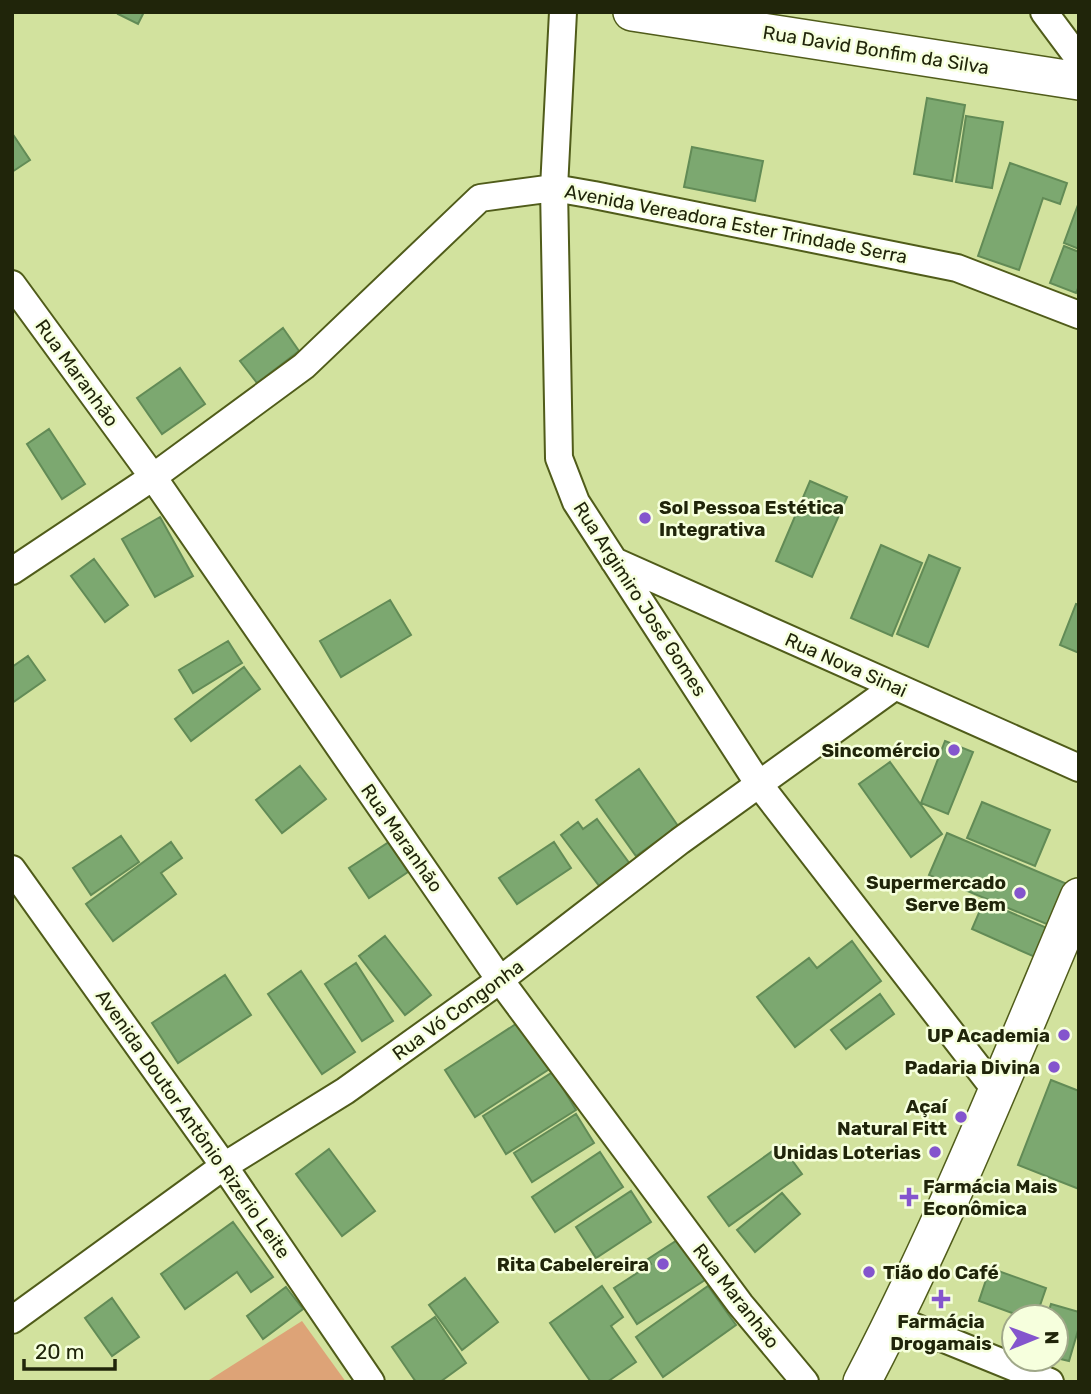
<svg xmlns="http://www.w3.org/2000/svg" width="1091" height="1394" font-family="Rubik,sans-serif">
  <rect width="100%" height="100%" fill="#d2e29e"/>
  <path fill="#dda377" d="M302,1321L346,1382H206Z"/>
  <path fill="#7ca870" stroke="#628b56" stroke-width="2" d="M119,12H144L138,24L118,14Z
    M927,98L965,105L952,181L914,174Z
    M966,116L1003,122L992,188L956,182Z
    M14,136L30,160L12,172V138Z
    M692,147L763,161L755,201L684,187Z
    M1010,163L1067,183L1060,204L1043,198L1019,270L978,256Z
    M1079,202V249L1064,243Z
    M1064,246L1079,252V286L1076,293L1050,283Z
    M283,328L299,351L257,383L240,361Z
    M180,368L205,404L162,434L137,398Z
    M49,429L85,484L62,499L27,444Z
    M810,481L847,497L812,577L776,561Z
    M160,517L193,576L155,597L122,539Z
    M881,545L922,563L892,636L851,618Z
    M929,555L960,568L928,647L897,634Z
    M94,559L128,605L105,622L71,576Z
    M390,600L411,635L341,677L320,641Z
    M1076,604L1079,605V653L1060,645Z
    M228,641L242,663L193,693L179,670Z
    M28,656L45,680L12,703V667Z
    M244,667L260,689L191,741L175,719Z
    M945,741L973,752L948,814L921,803Z
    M890,762L942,834L911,857L859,784Z
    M300,766L326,799L282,833L256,800Z
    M639,769L678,826L636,856L596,800Z
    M982,802L1050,830L1035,866L967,838Z
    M597,819L630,864L600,887L561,835L578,822L583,829Z
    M947,833L1067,884L1049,925L929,875Z
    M121,836L139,862L91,895L73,868Z
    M171,842L182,858L161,873L176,894L113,941L86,904Z
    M389,842L408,872L369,898L349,868Z
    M554,842L571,868L517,904L499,878Z
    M984,901L1047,928L1035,957L972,929Z
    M385,936L431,995L405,1015L359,956Z
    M852,941L881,981L795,1047L757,997L809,958L817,968Z
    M356,963L393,1021L362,1041L325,984Z
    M301,971L355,1052L322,1074L268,994Z
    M225,975L251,1015L178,1063L152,1023Z
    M880,994L894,1014L846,1049L831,1030Z
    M522,1020L551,1068L475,1117L445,1070Z
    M553,1072L576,1110L506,1154L483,1116Z
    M1051,1080L1079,1091V1189L1018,1165Z
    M576,1114L594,1143L532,1182L514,1153Z
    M781,1145L802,1174L729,1226L708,1197Z
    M329,1149L375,1211L342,1236L296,1174Z
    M600,1152L623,1187L555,1232L532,1197Z
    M631,1191L651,1222L596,1258L576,1227Z
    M782,1193L800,1214L755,1252L737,1230Z
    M233,1222L273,1277L251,1292L237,1272L185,1309L161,1274Z
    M679,1239L705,1280L637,1324L614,1288L651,1264L648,1259Z
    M990,1268L1046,1288L1036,1317H1023L979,1301Z
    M465,1278L498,1322L462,1350L429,1305Z
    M602,1286L623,1317L611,1326L636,1362L607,1382H591L550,1323Z
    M708,1286L736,1325L663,1377L636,1337Z
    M286,1287L303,1309L263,1339L247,1316Z
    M112,1298L139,1337L112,1356L85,1318Z
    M1051,1304L1079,1312V1327L1069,1361L1056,1358V1317H1047Z
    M435,1317L466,1363L440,1382H416L392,1347Z"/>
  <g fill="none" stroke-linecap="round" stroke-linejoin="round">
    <defs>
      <path id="street" d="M563,12L554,188L559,458L576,502L758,783L997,1092
        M1044,12L1079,59
        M12,284L153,477L500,980L740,1304L805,1382
        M614,561L1079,768
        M12,571L153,477L304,366L480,198L554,188L594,195L957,268L1079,315
        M12,869L224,1166L371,1382
        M895,1319L1050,1382
        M12,1320L224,1166L345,1091L500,980L680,841L894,687"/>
      <path id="secondary" d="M632,12L1079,81
        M862,1382C944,1225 1010,1060 1079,897"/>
    </defs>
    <use href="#street" stroke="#505c1a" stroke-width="30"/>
    <use href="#secondary" stroke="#505c1a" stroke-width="40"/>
    <use href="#street" stroke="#fff" stroke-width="26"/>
    <use href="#secondary" stroke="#fff" stroke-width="37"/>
  </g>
  <g fill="#8455cd" stroke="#f6ffdd" stroke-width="2.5">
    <circle cx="645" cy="518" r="7"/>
    <circle cx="954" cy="750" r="7"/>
    <circle cx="1020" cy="893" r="7"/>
    <circle cx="1064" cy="1035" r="7"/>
    <circle cx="1054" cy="1067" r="7"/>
    <circle cx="961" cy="1117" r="7"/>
    <circle cx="935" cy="1152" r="7"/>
    <path d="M905.5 1186.5h7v7h7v7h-7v7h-7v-7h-7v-7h7z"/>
    <circle cx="663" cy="1264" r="7"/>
    <circle cx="869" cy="1272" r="7"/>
    <path d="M937.5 1288.5h7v7h7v7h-7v7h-7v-7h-7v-7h7z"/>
  </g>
  <g text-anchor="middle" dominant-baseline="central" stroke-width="5" stroke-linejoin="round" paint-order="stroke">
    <g font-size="19" fill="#20250a" stroke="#f6ffdd">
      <text transform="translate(876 50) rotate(9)">Rua David Bonfim da Silva</text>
      <text transform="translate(736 224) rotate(11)">Avenida Vereadora Ester Trindade Serra</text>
      <text transform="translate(77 373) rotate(54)">Rua Maranhão</text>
      <text transform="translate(640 599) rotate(57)">Rua Argimiro José Gomes</text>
      <text transform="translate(846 665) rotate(24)">Rua Nova Sinai</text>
      <text transform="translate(402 838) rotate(55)">Rua Maranhão</text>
      <text transform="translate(458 1010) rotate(-36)">Rua Vó Congonha</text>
      <text transform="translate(193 1124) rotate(55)">Avenida Doutor Antônio Rizério Leite</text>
      <text transform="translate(736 1296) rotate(52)">Rua Maranhão</text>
    </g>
    <g font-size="19" font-weight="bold" fill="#20250a" stroke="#f6ffdd" text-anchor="end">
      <text x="659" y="507" text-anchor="start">Sol Pessoa Estética<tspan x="659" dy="22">Integrativa</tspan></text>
      <text x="940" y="750">Sincomércio</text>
      <text x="1006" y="882">Supermercado<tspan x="1006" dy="22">Serve Bem</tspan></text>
      <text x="1050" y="1035">UP Academia</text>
      <text x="1040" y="1067">Padaria Divina</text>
      <text x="947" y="1106">Açaí<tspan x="947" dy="22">Natural Fitt</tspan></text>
      <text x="921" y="1152">Unidas Loterias</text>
      <text x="923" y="1186" text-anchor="start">Farmácia Mais<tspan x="923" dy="22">Econômica</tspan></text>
      <text x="649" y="1264">Rita Cabelereira</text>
      <text x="883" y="1272" text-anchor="start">Tião do Café</text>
      <text x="941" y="1321" text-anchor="middle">Farmácia<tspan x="941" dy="22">Drogamais</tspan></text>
    </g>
  </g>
  <rect width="1091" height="1394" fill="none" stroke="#20250a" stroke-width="28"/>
  <g transform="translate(1035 1338) rotate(89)"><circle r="33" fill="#f6ffdd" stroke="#a0a889" stroke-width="2"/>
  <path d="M0-5L12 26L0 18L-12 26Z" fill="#8455cd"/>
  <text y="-10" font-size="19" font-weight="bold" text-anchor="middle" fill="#20250a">N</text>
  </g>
  <path d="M24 1359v10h91v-10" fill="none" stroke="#20250a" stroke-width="3.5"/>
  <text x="35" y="1359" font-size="21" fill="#20250a" stroke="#f6ffdd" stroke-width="5" paint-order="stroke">20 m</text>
</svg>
